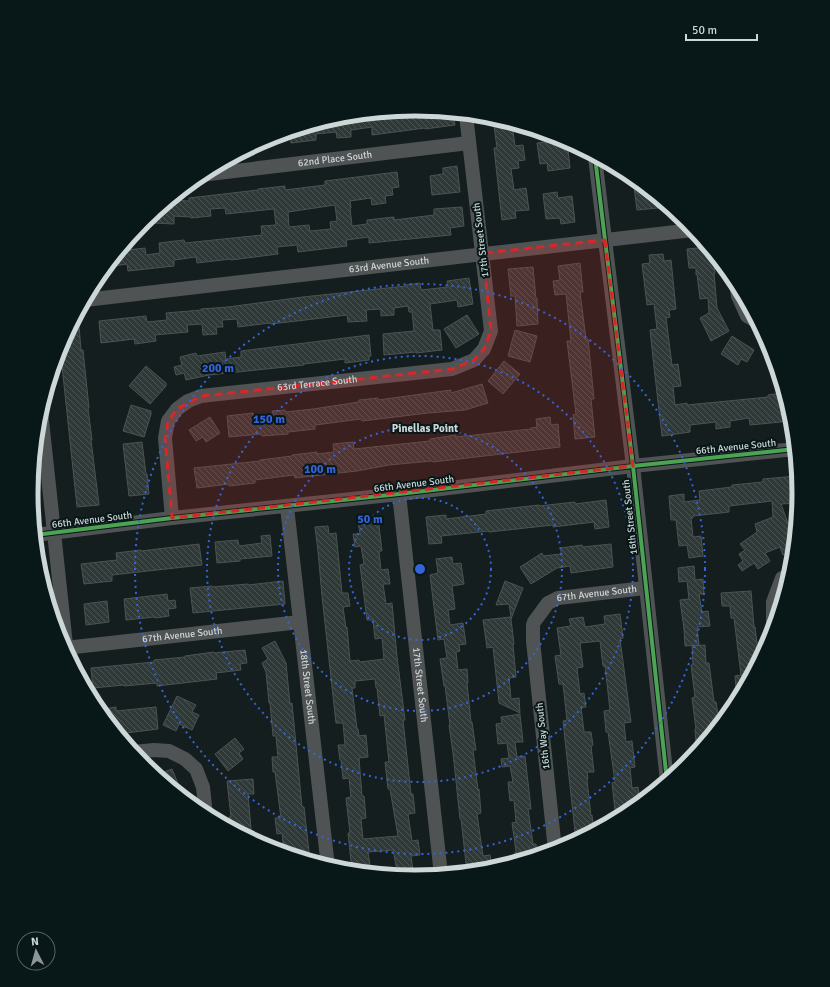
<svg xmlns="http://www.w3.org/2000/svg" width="830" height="987" font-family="Signika,sans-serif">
  <defs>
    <pattern id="building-back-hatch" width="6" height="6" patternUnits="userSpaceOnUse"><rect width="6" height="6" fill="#2e3938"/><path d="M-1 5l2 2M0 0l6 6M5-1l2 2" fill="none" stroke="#4b5554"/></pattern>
  </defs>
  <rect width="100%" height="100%" fill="#151e1e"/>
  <path fill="url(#building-back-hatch)" stroke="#4c5352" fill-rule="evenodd" d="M415,110L416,116L431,114L430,111L453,113L455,125L425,129V128L372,135V127L351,130V137L337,138L336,132L316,134V140L291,143L290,132L340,117Z
    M493,118L512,124L515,146L523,145L525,160L518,161L519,168L511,169L514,190L526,188L529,210L515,211L516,218L502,220L494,148H497Z
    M563,140L567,141L570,168L548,171L547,163L540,164L537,143Z
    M457,166L460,192L432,195L430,176L443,174V168Z
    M397,172L399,187L392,188L393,195L385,196L386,203L372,205L371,198L350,201L351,208H350L352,226L367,224V220L394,217V220L434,215V209L462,207L464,226L450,228L451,235L369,243V237L346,240L347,246L298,252L297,245L277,247L278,254L231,260V259L197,263L196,257L174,260V266L128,271L127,264L107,267L120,251L145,248L146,255L160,253L159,243L184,240L185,243L262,235L261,226L276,225L274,209L226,214L225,208L210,209L211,216L191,218V217L174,216V224L154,223L155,213L161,208H168V202L170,200L189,201V198L258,190V189L285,186V190L325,185V181ZM335,205L337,221L330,222L331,229L310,231L309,225L289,227L288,212Z
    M643,186L654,195L668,207L637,210L634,187Z
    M557,192L558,198L572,196L575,222L561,224L560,218L546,219L543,194Z
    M707,247L713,255L715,273H714L717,308L729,331L711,341L700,318L709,313L708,298L700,299L697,274L696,275V268H689L687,249Z
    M663,254L664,261L671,260L676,309L669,310L670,317L666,318L672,365L678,364L681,386L673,387L675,405L687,403V405L728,401L768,397V395L781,393L782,400H786L791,421L750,425L749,418L730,421V427L716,429V422L690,425V432L662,436L654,367L650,330L657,329L654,304L647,305L642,264L650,263L649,255Z
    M580,263L583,292H580L586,339H588L594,399H591L595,437L575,439L573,415L576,414L567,341H571L566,294L555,295L553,281L560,280L558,266Z
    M533,267L536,299L537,298L538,324L517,326L515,296H511L508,269Z
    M469,278L473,304L458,307L457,300L430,304L433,330H440L442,350L416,353V352L384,355L383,334L414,331L412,312H409L408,306L394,308V315L381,316V309L366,310L367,321L348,322L347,315L297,321L270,324V323L238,327L237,319L222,320L223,327H216L217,334L203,335L202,324L187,325L188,332L155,335L156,341L135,344L134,339L101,343L99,321L146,316L147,322L167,320L166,313L201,310V309L228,307L303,297L406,286V285L420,283L421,290L448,287L447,281Z
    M78,314L81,350H83L89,408H88L92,440H91L99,505L77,507L60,347Z
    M467,315L479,334L456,348L444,329Z
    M515,330L537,336L530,362L508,356Z
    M369,335L371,356H369V360L345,363V359L304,364V365L209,375L186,380L184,373L176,375L174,367L182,365L180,357L196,353L197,356L225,352L226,359L241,357V351Z
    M732,336L754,350L747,362L741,359L738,365L721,354Z
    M504,361L520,374L503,394L488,381Z
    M146,366L166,383V386L150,404L129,386Z
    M482,384L488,403L465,410L428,413L362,421L361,419L315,425V429L288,432V434L262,436L261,434L229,437L227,416L253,413L254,421L273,419L272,411L285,410L286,412L313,409L359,402V400L378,398V400L451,390V393Z
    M131,405L151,411V414L144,437L123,431Z
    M210,417L220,433L206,442L203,437L196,441L189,430Z
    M550,417L551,425L558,424L560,447L493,455L433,462L432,461L389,465L357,471L295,478L294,475L255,480V483L229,486V484L197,488L194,468L260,461V460L292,456V455L317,452V454L334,452L333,444L353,442L354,449L430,441V439L456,435V437L531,429V428L537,427L536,419Z
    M142,442L146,474H147L149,494L129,496L123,444Z
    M797,476L799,494L798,503L781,504L794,540L793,551L783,555L780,547L765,553L770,561L758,569L754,563L742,571L738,565L743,561L739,554L745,550L740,544L757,532L755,524L773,517L772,501L729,506V512L693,516V518H691L693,537L701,536L703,556L689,558L687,545L679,546L676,520H671L669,496L684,494V502L700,500L699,491L732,487V485L763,482V479Z
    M606,500L609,527L595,529L594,522L553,527V525L489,532V531L441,536L442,543L429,544L426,517L446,515V519L486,514V511L539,505V506L575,502V504Z
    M378,518L382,551H379L381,570L388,569L390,584H383L386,604L392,603L397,657L405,720H403L411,794H413L415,813L408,814L412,841L418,840L420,855L411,856L414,877L398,876L393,850L368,852L371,873L354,871L352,861H351L348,833H350L346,798L351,797L349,778L343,779L341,760H340L338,745H345L343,723H336L322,596L318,551L315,527L328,526L329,534L336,533L342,593H348L350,606L343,607L346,628L347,627L350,661L359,660L360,662L384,659L382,638L375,639L373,620H367L360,565L364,564L361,546L355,547L353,534H360L358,521ZM375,679L376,688H377L380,716L384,715L389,762H385L388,789H390L398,836L363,839L361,819L366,818L364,796H362L359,758L368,757L366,735L359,736L358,729H357L352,688H355V681Z
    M270,535L272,556L240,559V561L217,563L215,542L238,540L239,546L262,543L261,536Z
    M199,544L202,565L112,575V581L84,584L81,564L117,560L116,553L141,550V551Z
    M611,544L613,567L571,573L570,566L557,568L531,584L520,567L542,553L543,556L561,554V548L582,545V547Z
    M452,557L453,564L461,563L464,584L452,586L455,609L448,610L450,625L463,623L466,644L459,645L460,651L456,652L458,670L467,669L468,683H467L471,722H472L476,750H473L478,790L479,789L481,813L477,814L483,856L490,855L492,869L467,872L461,819H460L453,753L449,725H450L445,686H444L440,659L447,658L444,639L438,640L430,575L438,573L436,559Z
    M694,566L695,580L703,579L704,594H699L702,612L708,611L710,626L697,627L699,645L685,646L684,628V629L680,600L689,599L687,581L679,582L678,568Z
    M283,581L285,604L193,613L190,588L212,586V587L248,584V585Z
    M505,581L523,588L511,619L514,644L513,645L516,677L509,678L511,699L519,698L520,713L499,703L493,647L487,648L483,620L511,617L509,604L496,605Z
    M751,591L754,627H755L759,660L737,701L735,676L741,675L734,618H731L730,606H722L721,593Z
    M167,594L168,601L175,600L176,608L168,609L169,616L155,618V617L126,620L124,599Z
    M107,601L109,622L86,625L84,604Z
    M620,614L623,638L620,639L631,722L624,723L626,742L632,741L635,767L630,768L632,788L638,787L640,804L628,813L616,819L612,783L615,782L608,732H606L604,711L610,710L605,666H603L600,641L580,643L583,667L577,668L580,694L584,693L586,707H581L584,732H591L593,745L591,746L594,772H587L588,779L587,780L591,816L592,815L593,823L613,820L614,821L582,838L581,831L575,832L563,721L567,720L563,684H559L555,656L561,655L557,628L571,626L569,619L583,617L585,627L605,624L604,616Z
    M275,641L286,663L290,704L292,703L302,807H304L310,861L284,853L282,833L277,834L275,818H281L275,772H273L272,757H278L276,736H273L270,703H269L266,672L262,663L268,659L262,648Z
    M705,645L706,663H709L714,702H716L719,722H718V727L705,742L696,743L695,729H696L692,698L695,697L691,665H693L692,646Z
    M245,650L247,663L240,664L241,670L216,673L217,679L157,686V683L124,686V685L93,688L91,668L154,662V660L185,657V656L214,652V653Z
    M177,696L196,705L192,712L199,715L192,730L179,724L176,731L163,725Z
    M116,707V711L156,707L158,729L118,734L103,716V709Z
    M520,714L523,742H515L517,757L525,756L531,809H528L533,844H536L537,856L508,865L516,851L512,823L516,822L514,800L510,801L508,782H513L510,766L502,767L501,759L509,758L507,743L498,744L496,724L502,723L501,717Z
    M235,738L244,749L239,753L243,759L228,771L215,754Z
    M172,769L184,798L156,775Z
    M253,779L254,794H248L252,840L230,828L229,817H231L227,781Z"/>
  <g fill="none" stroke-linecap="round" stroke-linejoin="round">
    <g stroke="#505354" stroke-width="14">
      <path d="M595,157L605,240L633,466L667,781"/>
      <path id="s1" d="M201,175L469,143"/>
      <path d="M736,284L738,296L747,316L756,321"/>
      <path id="s2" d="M85,300L693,230"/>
      <path d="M41,411L67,654"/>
      <path id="s3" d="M399,494L441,875"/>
      <path id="s4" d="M287,507L328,867"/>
      <path id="s5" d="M172,518L165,438L168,421L177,409L188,401L201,396L452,369L474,360L484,349L491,331L466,115"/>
      <path d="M35,535L172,518L399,494L633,466L795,449"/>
      <path d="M773,629V602L782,578L790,575"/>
      <path id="s6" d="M65,648L300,622"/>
      <path d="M133,752L154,750L169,751L185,759L196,769L203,787L206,815"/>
      <path id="s7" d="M555,850L533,641V625L534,622L548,603L558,598L645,588"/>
    </g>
    <defs>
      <path id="cycleway" d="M595,157L605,240L633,466L667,781
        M35,535L172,518L399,494L633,466L795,449"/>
    </defs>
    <use href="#cycleway" stroke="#081718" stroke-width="6"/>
    <use href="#cycleway" stroke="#4ca352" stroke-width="4"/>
  </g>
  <path fill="#d62828" fill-opacity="0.2" stroke="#d62828" stroke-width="3" stroke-dasharray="8 5" stroke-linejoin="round" d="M605,240L633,466L172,518L165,438L168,421L177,409L201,396L452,369L474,360L484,349L491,331L483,253Z"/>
  <g fill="none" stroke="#3763d8" stroke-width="2" stroke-dasharray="2 4">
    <circle cx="420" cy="569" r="71"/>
    <circle cx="420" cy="569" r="142"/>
    <circle cx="420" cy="569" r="213"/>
    <circle cx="420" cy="569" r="285"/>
  </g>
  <g text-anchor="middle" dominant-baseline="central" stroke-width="4" stroke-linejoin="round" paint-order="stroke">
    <g font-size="10" fill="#cdd7d7" stroke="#081718">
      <text stroke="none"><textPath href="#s1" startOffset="135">62nd Place South</textPath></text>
      <text transform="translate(481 240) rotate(-97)">17th Street South</text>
      <text stroke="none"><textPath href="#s2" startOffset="306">63rd Avenue South</textPath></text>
      <text stroke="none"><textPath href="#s5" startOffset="257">63rd Terrace South</textPath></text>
      <text transform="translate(736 447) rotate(-6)">66th Avenue South</text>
      <text transform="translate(414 484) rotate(-7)">66th Avenue South</text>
      <text transform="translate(630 517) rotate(-96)">16th Street South</text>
      <text transform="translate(92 520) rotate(-7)">66th Avenue South</text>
      <text stroke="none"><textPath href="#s7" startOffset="303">67th Avenue South</textPath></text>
      <text stroke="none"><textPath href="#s6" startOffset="118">67th Avenue South</textPath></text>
      <text stroke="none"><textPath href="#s3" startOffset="192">17th Street South</textPath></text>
      <text stroke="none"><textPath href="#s4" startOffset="181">18th Street South</textPath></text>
      <text transform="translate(543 736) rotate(-96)">16th Way South</text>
    </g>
    <g font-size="11" font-weight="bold" fill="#cdd7d7" stroke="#081718">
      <text x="425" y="428">Pinellas Point</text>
    </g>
  </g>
  <path d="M0 0H830V987H0ZM38 493a377 377 0 1 1 754 0a377 377 0 1 1-754 0Z" fill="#081718" fill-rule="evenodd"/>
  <path fill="none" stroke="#cdd7d7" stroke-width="5" d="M38 493a377 377 0 1 1 754 0a377 377 0 1 1-754 0Z"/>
  <circle cx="420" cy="569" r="6" fill="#3763d8" stroke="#081718" stroke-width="2"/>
  <g font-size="12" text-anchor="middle" font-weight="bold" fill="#3763d8" stroke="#081718" stroke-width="4" stroke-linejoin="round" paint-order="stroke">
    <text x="218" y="372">200 m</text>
    <text x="269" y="423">150 m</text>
    <text x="320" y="473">100 m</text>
    <text x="370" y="523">50 m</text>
  </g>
  <g transform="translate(36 951) rotate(354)"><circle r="19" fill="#081718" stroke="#576464"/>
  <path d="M0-3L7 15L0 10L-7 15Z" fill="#8d9696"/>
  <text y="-6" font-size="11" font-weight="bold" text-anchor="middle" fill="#cdd7d7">N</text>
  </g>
  <path d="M686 34v6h71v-6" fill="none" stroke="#cdd7d7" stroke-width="2"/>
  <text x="692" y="34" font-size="12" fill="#cdd7d7" stroke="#081718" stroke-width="3" paint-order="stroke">50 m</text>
</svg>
